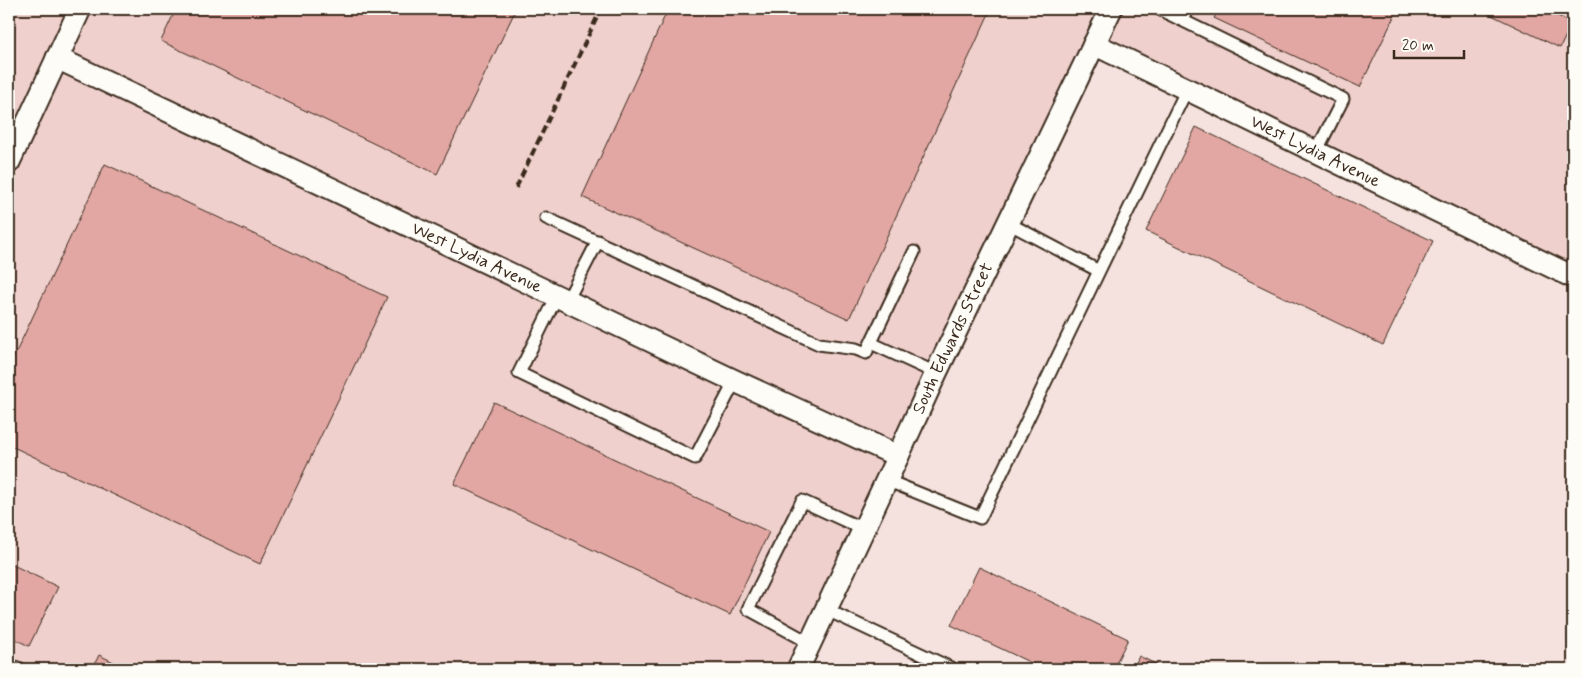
<svg xmlns="http://www.w3.org/2000/svg" width="1582" height="678" font-family="Mynerve,sans-serif">
  <rect width="100%" height="100%" fill="#f5e2de"/>
  <filter id="ink" filterUnits="userSpaceOnUse"><feTurbulence type="fractalNoise" baseFrequency=".02" numOctaves="2"/><feDisplacementMap in="SourceGraphic" scale="10" xChannelSelector="R" yChannelSelector="G"/><feConvolveMatrix kernelMatrix="1 2 1 2 8 2 1 2 1" color-interpolation-filters="sRGB"/></filter>
  <g filter="url(#ink)">
    <path fill="#efd0cc" d="M9,9H1573V275L1094,44L796,669H9Z"/>
    <path fill="#e2a7a3" stroke="#3b2a1e" d="M176,9H516L437,174L161,41Z
      M668,9H991L849,319L582,197Z
      M1219,9H1398L1360,87L1214,18Z
      M1479,9H1561L1558,16L1572,23L1560,48Z
      M1196,127L1433,241L1383,345L1146,231Z
      M105,164L387,297L260,564L9,445V367Z
      M494,402L769,532L730,615L454,484Z
      M9,563L58,587L29,646L9,636Z
      M979,567L1128,639L1113,669H1044L951,625Z
      M99,655L128,669H92Z
      M1139,656L1166,669H1133Z"/>
    <g fill="none" stroke-linecap="round" stroke-linejoin="round">
      <defs>
        <path id="service" d="M1159,9L1343,99L1316,152
          M1183,20L1188,9
          M546,218L819,344L856,349L866,353L914,252
          M1008,223L1099,271L1187,89
          M557,296L519,373L695,458L735,381
          M567,301L598,241
          M871,343L936,373
          M886,480L980,518L1099,271
          M827,610L953,669
          M810,643L748,609L802,501L863,529
          M9,665L21,669"/>
        <g id="minor">
          <path id="s1" d="M1094,44L1573,277"/>
          <path id="s2" d="M57,58L735,381L898,456"/>
          <path d="M9,162L80,9"/>
          <path id="s3" d="M798,669L898,456L936,373L1111,9"/>
        </g>
      </defs>
      <use href="#service" stroke="#3b2a1e" stroke-width="15"/>
      <use href="#minor" stroke="#3b2a1e" stroke-width="25"/>
      <use href="#service" stroke="#fdfcf7" stroke-width="11"/>
      <use href="#minor" stroke="#fdfcf7" stroke-width="21"/>
      <path stroke="#3b2a1e" stroke-width="4" stroke-dasharray="8 4" stroke-linecap="butt" d="M516,188L601,9"/>
    </g>
  </g>
  <g text-anchor="middle" dominant-baseline="central" stroke-width="4" stroke-linejoin="round" paint-order="stroke">
    <g font-size="18" fill="#3b2a1e" stroke="#fdfcf7">
      <text stroke="none"><textPath href="#s1" startOffset="246">West Lydia Avenue</textPath></text>
      <text stroke="none"><textPath href="#s2" startOffset="465">West Lydia Avenue</textPath></text>
      <text stroke="none"><textPath href="#s3" startOffset="365">South Edwards Street</textPath></text>
    </g>
  </g>
  <rect width="1582" height="678" fill="none" stroke="#fdfcf7" stroke-width="30"/>
  <rect x="15" y="15" width="1552" height="648" fill="none" stroke="#3b2a1e" stroke-width="2" filter="url(#ink)"/>
  <path d="M1394 50v8h70v-8" fill="none" stroke="#3b2a1e" stroke-width="2.5"/>
  <text x="1402" y="50" font-size="15" fill="#3b2a1e" stroke="#fdfcf7" stroke-width="4" paint-order="stroke">20 m</text>
</svg>
